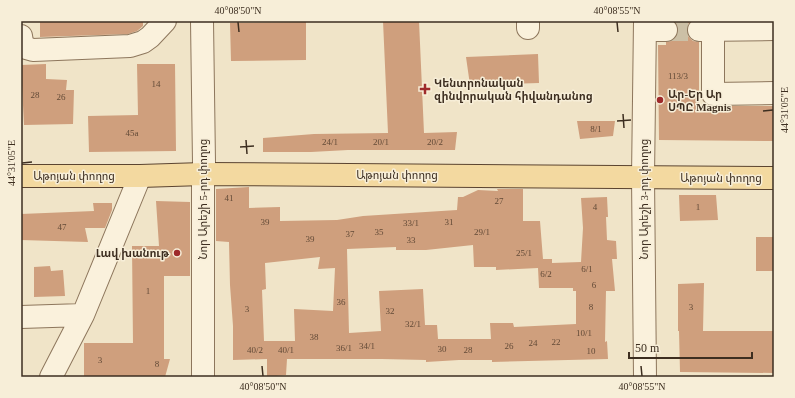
<svg xmlns="http://www.w3.org/2000/svg" width="795" height="398" font-family="'Times New Roman','Noto Sans Armenian',serif">
  <rect width="100%" height="100%" fill="#f0e4c8"/>
  <path fill="#cf9f7d" fill-rule="evenodd" d="M40,21H143V26L137,31L128,34L40,37Z
    M383,21H419L424,133L457,132L455,150H348L311,152H263V138L314,134L388,133Z
    M674,21H691L688,24L687,30L688,36L693,41L699,42V106H774V141L659,140L658,45H666V42L672,41L677,37L678,30L677,24Z
    M306,22V60L231,61L230,23Z
    M538,54L539,83L470,85L466,57Z
    M46,64V79L67,80L66,90H74L73,124L24,125L21,65Z
    M137,64H175L176,151L89,152L88,116L138,115Z
    M577,121H615L613,136L580,139Z
    M249,187V208L280,207V221L337,220L363,216L457,210L458,197H463L478,190L498,191L497,189H523V221H540L543,259H552V263L581,262L583,228L581,198L607,197L608,217H606L607,240L616,241L617,259H612L615,291H606L605,342L607,341L608,359L492,362V360H459L426,362V360L382,359H287L286,375L267,377V359L233,360V326L230,285L229,242L216,241V189ZM473,245L474,267H496V270L538,268L539,288H573V291H576V324L514,327L513,323H490L491,339H438L437,325H425L423,289L379,291L381,331L349,333L347,249L396,247V250H426ZM320,257L318,269L335,268L333,311L294,309L295,341H264L262,290L266,289L265,263Z
    M679,195H716L718,220L680,221Z
    M156,201L190,202V276H164V359H170L165,377H84V343H133L132,246H159Z
    M93,203H112V210L105,228H85L88,242L21,240V214L94,211Z
    M756,237H774V271H756Z
    M50,266L51,271L63,270L65,296L34,297V267Z
    M704,283L703,331H774V373L680,372L679,331H678V284Z"/>
  <g fill="none" stroke-linecap="round" stroke-linejoin="round">
    <path stroke="#ccc0a6" stroke-width="22" stroke-dasharray="22 11" stroke-linecap="butt" d="M666,30H699"/>
    <defs>
      <path id="minor" d="M202,21L204,163L203,174V377
        M528,21V28
        M645,21L643,177L645,377
        M713,21V94L774,93
        M645,30H666
        M699,30L774,29
        M21,36L22,42L26,48L33,50L130,46L143,42L150,37L165,21
        M21,317L83,315L140,176
        M51,377L83,315"/>
      <path id="major" d="M21,176H140L203,174L774,178"/>
    </defs>
    <use href="#minor" stroke="#8d765c" stroke-width="24"/>
    <use href="#major" stroke="#5b4430" stroke-width="24"/>
    <use href="#minor" stroke="#faf1dc" stroke-width="22"/>
    <use href="#major" stroke="#f3d9a0" stroke-width="22"/>
  </g>
  <path fill="none" stroke="#3d2e20" stroke-width="1.5" d="M238,22L239,32M617,22L618,32M763,111L773,110M623,114L624,128M617,121L631,120M246,140L247,154M240,147L254,146M22,163L32,162M262,366L263,376M641,366L642,376"/>
  <g fill="#9e2a2b" stroke="#f7eed8" stroke-width="1.5">
    <path d="M423 83h4v4h4v4h-4v4h-4v-4h-4v-4h4z"/>
    <circle cx="660" cy="100" r="4"/>
    <circle cx="177" cy="253" r="4"/>
  </g>
  <g text-anchor="middle" dominant-baseline="central" stroke-width="3" stroke-linejoin="round" paint-order="stroke">
    <g font-size="9" fill="#624a37">
      <text x="678" y="76">113/3</text>
      <text x="156" y="84">14</text>
      <text x="35" y="95">28</text>
      <text x="61" y="97">26</text>
      <text x="596" y="129">8/1</text>
      <text x="132" y="133">45a</text>
      <text x="330" y="142">24/1</text>
      <text x="381" y="142">20/1</text>
      <text x="435" y="142">20/2</text>
      <text x="229" y="198">41</text>
      <text x="499" y="201">27</text>
      <text x="595" y="207">4</text>
      <text x="698" y="207">1</text>
      <text x="265" y="222">39</text>
      <text x="449" y="222">31</text>
      <text x="411" y="223">33/1</text>
      <text x="62" y="227">47</text>
      <text x="379" y="232">35</text>
      <text x="482" y="232">29/1</text>
      <text x="350" y="234">37</text>
      <text x="310" y="239">39</text>
      <text x="411" y="240">33</text>
      <text x="524" y="253">25/1</text>
      <text x="587" y="269">6/1</text>
      <text x="546" y="274">6/2</text>
      <text x="594" y="285">6</text>
      <text x="148" y="291">1</text>
      <text x="341" y="302">36</text>
      <text x="591" y="307">8</text>
      <text x="691" y="307">3</text>
      <text x="247" y="309">3</text>
      <text x="390" y="311">32</text>
      <text x="413" y="324">32/1</text>
      <text x="584" y="333">10/1</text>
      <text x="314" y="337">38</text>
      <text x="556" y="342">22</text>
      <text x="533" y="343">24</text>
      <text x="367" y="346">34/1</text>
      <text x="509" y="346">26</text>
      <text x="344" y="348">36/1</text>
      <text x="442" y="349">30</text>
      <text x="255" y="350">40/2</text>
      <text x="286" y="350">40/1</text>
      <text x="468" y="350">28</text>
      <text x="591" y="351">10</text>
      <text x="100" y="360">3</text>
      <text x="157" y="364">8</text>
    </g>
    <g font-size="11" font-weight="bold" fill="#3d2e20" stroke="#f7eed8" text-anchor="start">
      <text x="434" y="83">Կենտրոնական<tspan x="434" dy="13">զինվորական հիվանդանոց</tspan></text>
      <text x="668" y="94">Ար-Եր Ար<tspan x="668" dy="13">ՍՊԸ Magnis</tspan></text>
      <text x="169" y="253" text-anchor="end">Լավ խանութ</text>
    </g>
    <g font-size="11" fill="#3d2e20" stroke="#f7eed8">
      <text x="397" y="175">Աթոյան փողոց</text>
      <text x="74" y="176">Աթոյան փողոց</text>
      <text x="721" y="178">Աթոյան փողոց</text>
      <text transform="translate(203 199) rotate(-90)">Նոր Արեշի 5-րդ փողոց</text>
      <text transform="translate(644 199) rotate(-90)">Նոր Արեշի 3-րդ փողոց</text>
    </g>
  </g>
  <rect width="795" height="398" fill="none" stroke="#f7eed8" stroke-width="44"/>
  <path d="M629 352v6h123v-6" fill="none" stroke="#3d2e20" stroke-width="2"/>
  <text x="635" y="352" font-size="12" fill="#3d2e20" stroke="#f7eed8" stroke-width="3" paint-order="stroke">50 m</text>
  <rect x="22" y="22" width="751" height="354" fill="none" stroke="#3d2e20" stroke-width="1.5"/>
  <g font-size="10" text-anchor="middle" fill="#3d2e20">
    <text x="238" y="14">40°08'50"N</text>
    <text x="617" y="14">40°08'55"N</text>
    <text transform="translate(784 110) rotate(-90)" y="4">44°31'05"E</text>
    <text transform="translate(11 163) rotate(-90)" y="4">44°31'05"E</text>
    <text x="263" y="390">40°08'50"N</text>
    <text x="642" y="390">40°08'55"N</text>
  </g>
</svg>
